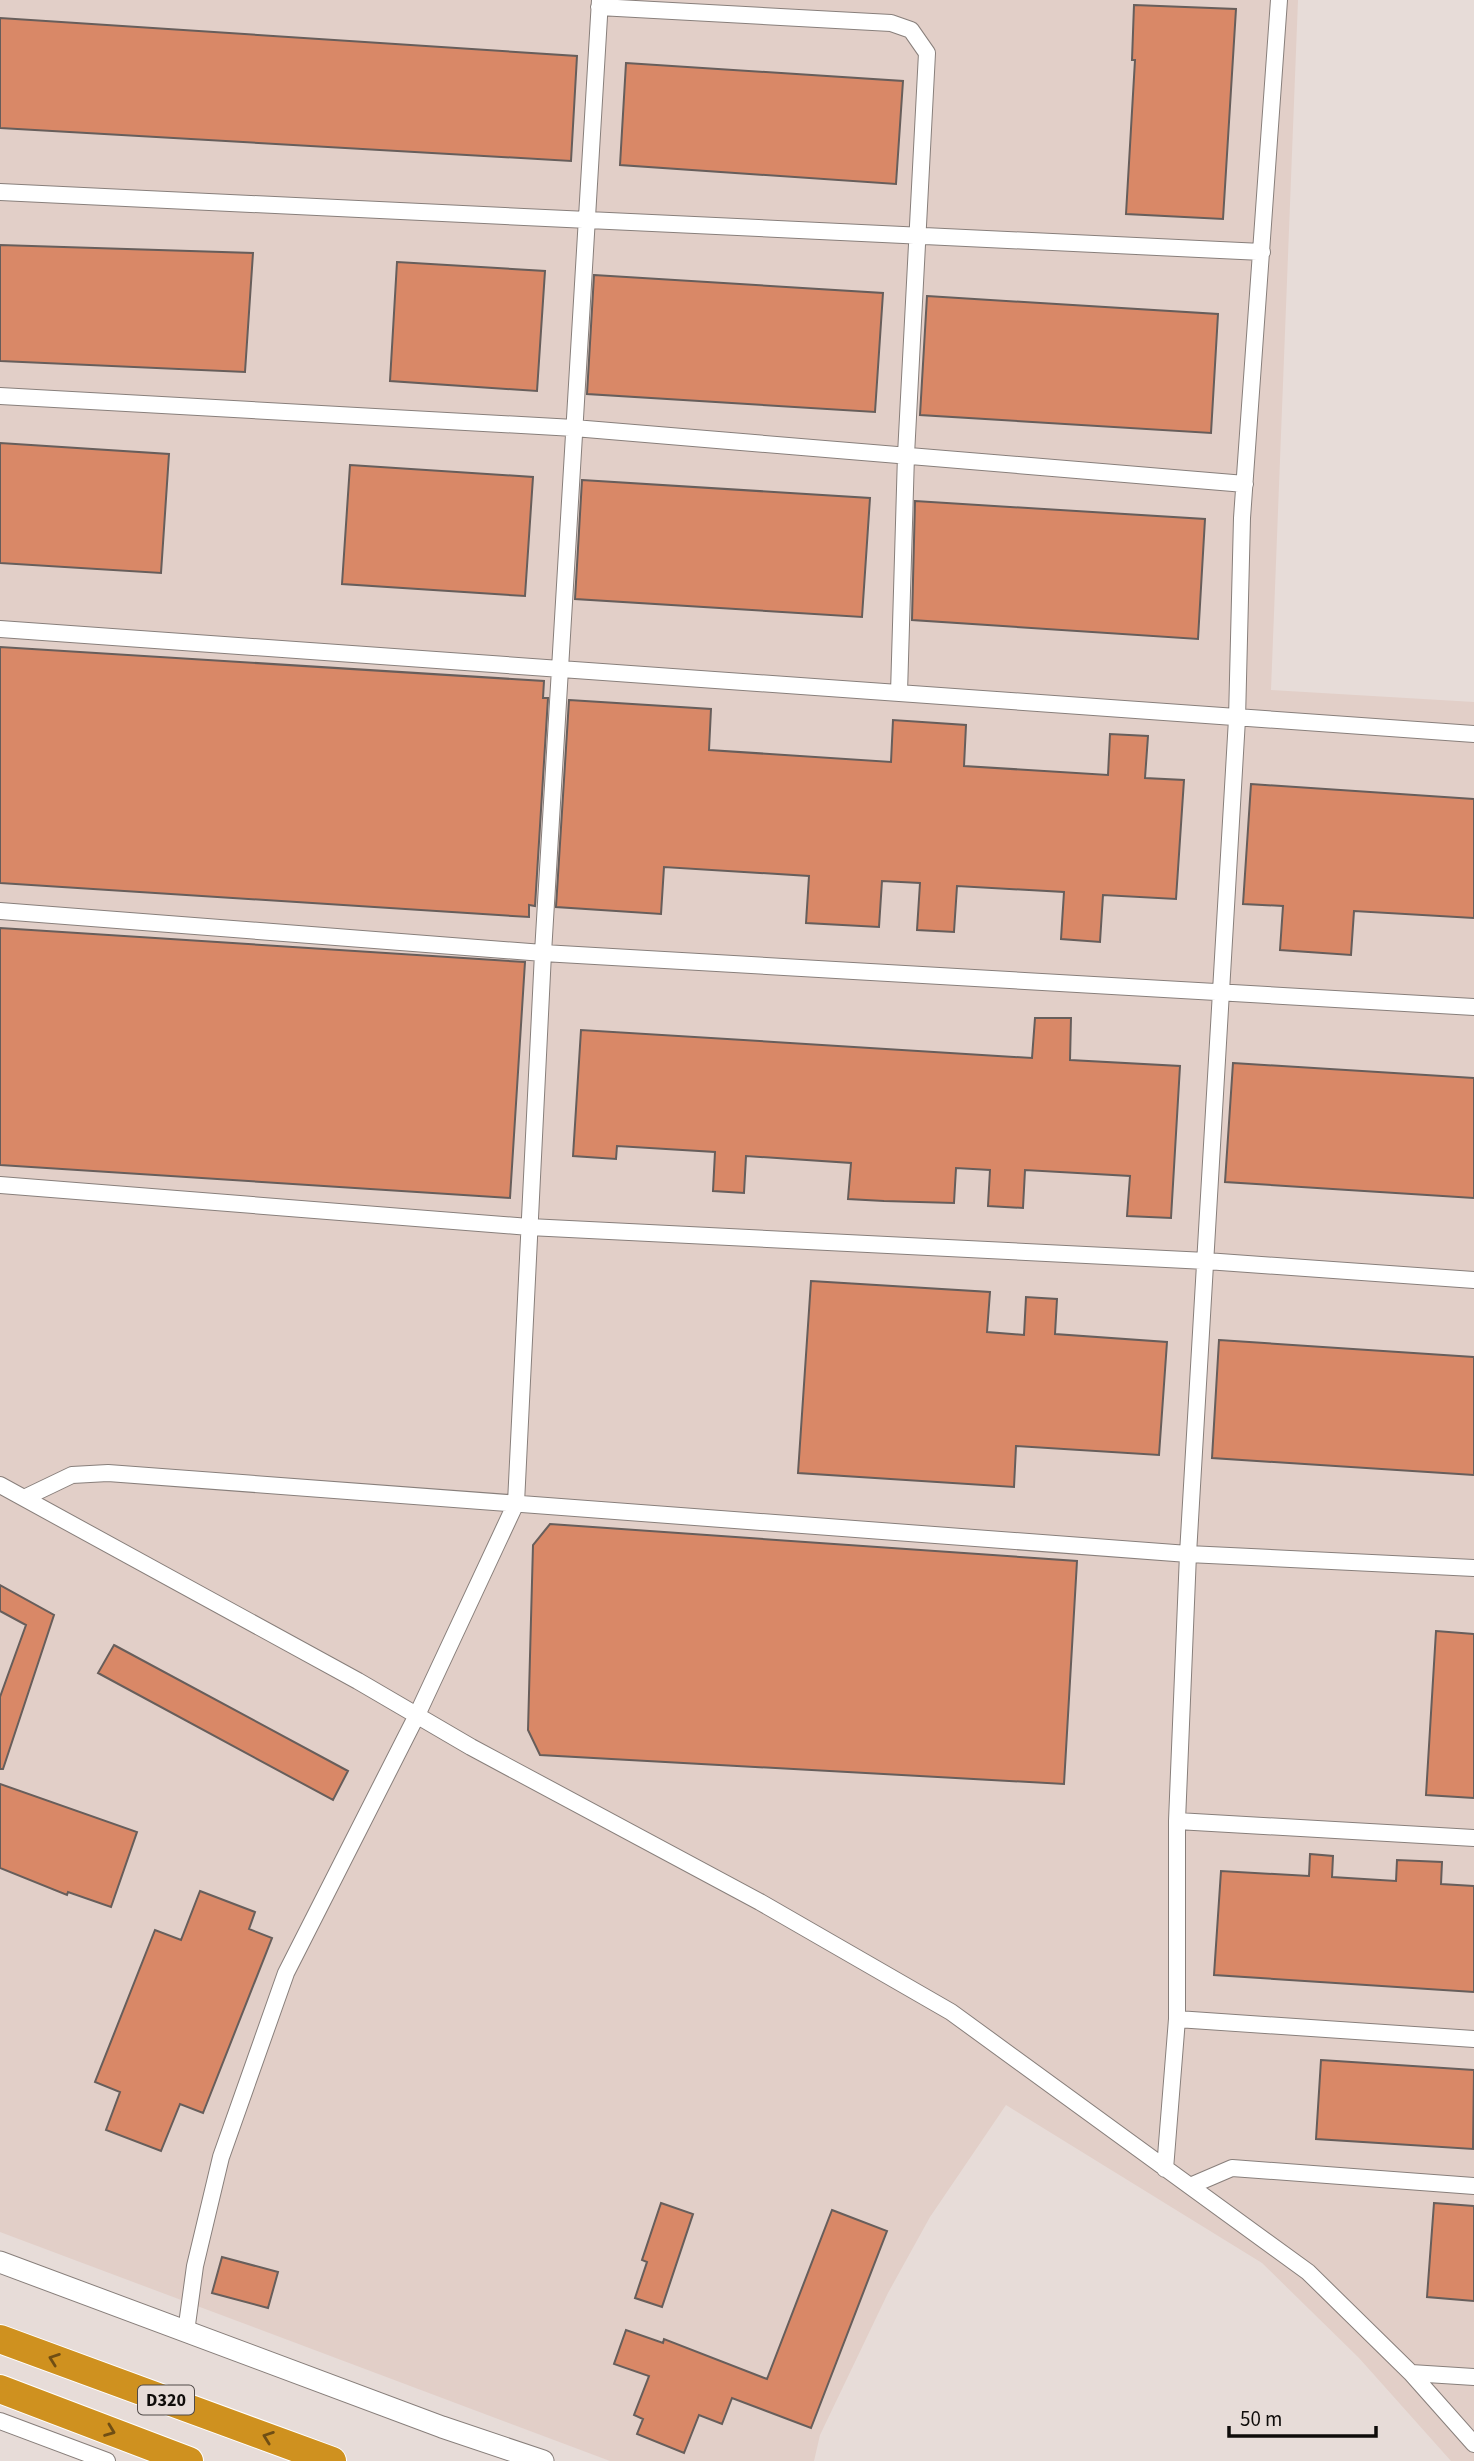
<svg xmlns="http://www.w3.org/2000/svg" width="1474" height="2461" font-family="'Source Sans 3',sans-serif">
  <rect width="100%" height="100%" fill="#e7dcd8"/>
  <path fill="#e2cfc8" d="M0,0H1298L1271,690L1474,702V2461H1451L1359,2358L1262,2263L1006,2105L930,2217L888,2293L820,2435L814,2461H610L0,2232Z"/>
  <path fill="#d98867" stroke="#675e5b" stroke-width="2" d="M1134,5L1236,9L1223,219L1126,214L1135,60H1132Z
    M0,18L577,56L571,161L0,128Z
    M626,63L903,81L896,184L620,165Z
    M0,245L253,253L245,372L0,361Z
    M397,262L545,271L537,391L390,381Z
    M594,275L883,293L875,412L587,394Z
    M927,296L1218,314L1211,433L920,415Z
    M0,443L169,454L161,573L0,563Z
    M350,465L533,477L525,596L342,584Z
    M582,480L870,498L862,617L575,599Z
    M915,501L1205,519L1198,639L912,620Z
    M0,647L544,681L543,698H548L535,906L529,905V917L0,883Z
    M569,700L711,709L709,750L891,762L893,720L966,725L964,766L1108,775L1110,734L1148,736L1145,778L1184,780L1176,899L1103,895L1100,942L1061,939L1064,892L957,886L954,932L917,930L920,883L882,881L879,927L806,923L809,876L664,867L661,914L556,907Z
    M1251,784L1474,799V918L1354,911L1351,955L1280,950L1283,906L1243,904Z
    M0,928L525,962L510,1198L0,1165Z
    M1035,1018H1071L1070,1060L1180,1066L1171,1218L1127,1216L1130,1176L1025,1170L1023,1208L988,1206L990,1170L956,1168L954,1203L884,1201L848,1199L851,1163L746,1156L744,1193L713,1191L715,1152L617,1146L616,1159L573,1156L581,1030L1032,1058Z
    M1233,1063L1474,1078V1198L1225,1182Z
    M811,1281L990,1292L987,1332L1024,1335L1026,1297L1057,1299L1055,1334L1167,1342L1159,1455L1016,1446L1014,1487L798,1473Z
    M1219,1340L1474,1357V1475L1212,1458Z
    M550,1524L1077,1561L1064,1784L540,1755L528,1730L533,1545Z
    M0,1585L54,1615L3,1769H0V1697L26,1625L0,1611Z
    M1436,1631L1474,1634V1798L1426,1795Z
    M114,1645L348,1771L333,1800L98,1673Z
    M0,1784L137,1832L111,1907L68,1892L67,1895L0,1868Z
    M1310,1854L1333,1856L1332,1877L1396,1881L1397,1860L1442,1862L1441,1884L1474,1886V1992L1214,1975L1221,1871L1309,1876Z
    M200,1891L255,1912L249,1929L272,1938L203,2113L180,2104L161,2151L106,2130L120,2092L95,2082L155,1930L181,1940Z
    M1321,2060L1474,2070L1473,2149L1316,2139Z
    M661,2203L693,2214L662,2307L635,2298L647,2262L642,2260Z
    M1434,2203L1474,2206V2301L1427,2297Z
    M832,2210L887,2231L811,2428L732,2398L722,2424L699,2415L684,2453L637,2434L643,2419L634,2415L649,2376L614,2364L626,2330L663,2343L664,2339L767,2379Z
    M222,2257L278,2272L268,2308L212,2293Z"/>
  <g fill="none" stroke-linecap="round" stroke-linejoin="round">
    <defs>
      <path id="street" d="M599,7L891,23L911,30L927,53L906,455L899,693
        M0,192L1262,252
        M0,396L574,428L1245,484
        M0,629L1474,734
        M0,911L543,953L1474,1007
        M0,1185L529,1227L1206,1261L1474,1280
        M0,1485L358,1681L471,1747L760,1902L951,2012L1308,2272L1411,2373L1474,2444
        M24,1498L72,1475L108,1473L1188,1554L1474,1568
        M1177,1821L1474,1838
        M1177,2019L1474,2039
        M1165,2169L1177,2019V1821L1188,1554L1237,719L1242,518L1279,0
        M1190,2186L1232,2168L1474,2186
        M186,2332L195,2266L221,2157L286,1973L417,1715L516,1503L543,953L600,0
        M1411,2373L1474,2377
        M0,2421L107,2461"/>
      <path id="secondary" d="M0,2262L442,2427L543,2461"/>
      <path id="highway" d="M0,2339L332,2461
        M0,2389L189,2461"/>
    </defs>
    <use href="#street" stroke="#887f7b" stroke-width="18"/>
    <use href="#secondary" stroke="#887f7b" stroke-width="23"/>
    <use href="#highway" stroke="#fff" stroke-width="30"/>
    <use href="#street" stroke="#fff" stroke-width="16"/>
    <use href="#secondary" stroke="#fff" stroke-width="21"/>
    <use href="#highway" stroke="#cf911f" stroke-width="28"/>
  </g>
  <defs><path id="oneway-chevron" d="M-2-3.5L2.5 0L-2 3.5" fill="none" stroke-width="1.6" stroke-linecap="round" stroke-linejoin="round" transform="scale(1.75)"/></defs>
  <g stroke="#6f4e14">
    <use href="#oneway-chevron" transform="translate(54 2359) rotate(-160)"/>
    <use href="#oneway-chevron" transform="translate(110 2431) rotate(21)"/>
    <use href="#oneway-chevron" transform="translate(268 2437) rotate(-160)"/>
  </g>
  <g text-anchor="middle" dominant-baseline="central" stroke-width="5" stroke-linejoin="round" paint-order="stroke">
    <rect fill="#e7dcd8" stroke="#504a48" stroke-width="2" x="138" y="2385.5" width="56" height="29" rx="5"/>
    <g font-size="18" font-weight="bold" fill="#0f0c0a">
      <text x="166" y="2400">D320</text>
    </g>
  </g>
  <path d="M1229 2426v10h147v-10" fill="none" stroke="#0f0c0a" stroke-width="3.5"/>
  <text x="1240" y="2426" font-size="21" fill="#0f0c0a" stroke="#e7dcd8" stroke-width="5" paint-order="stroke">50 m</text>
</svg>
